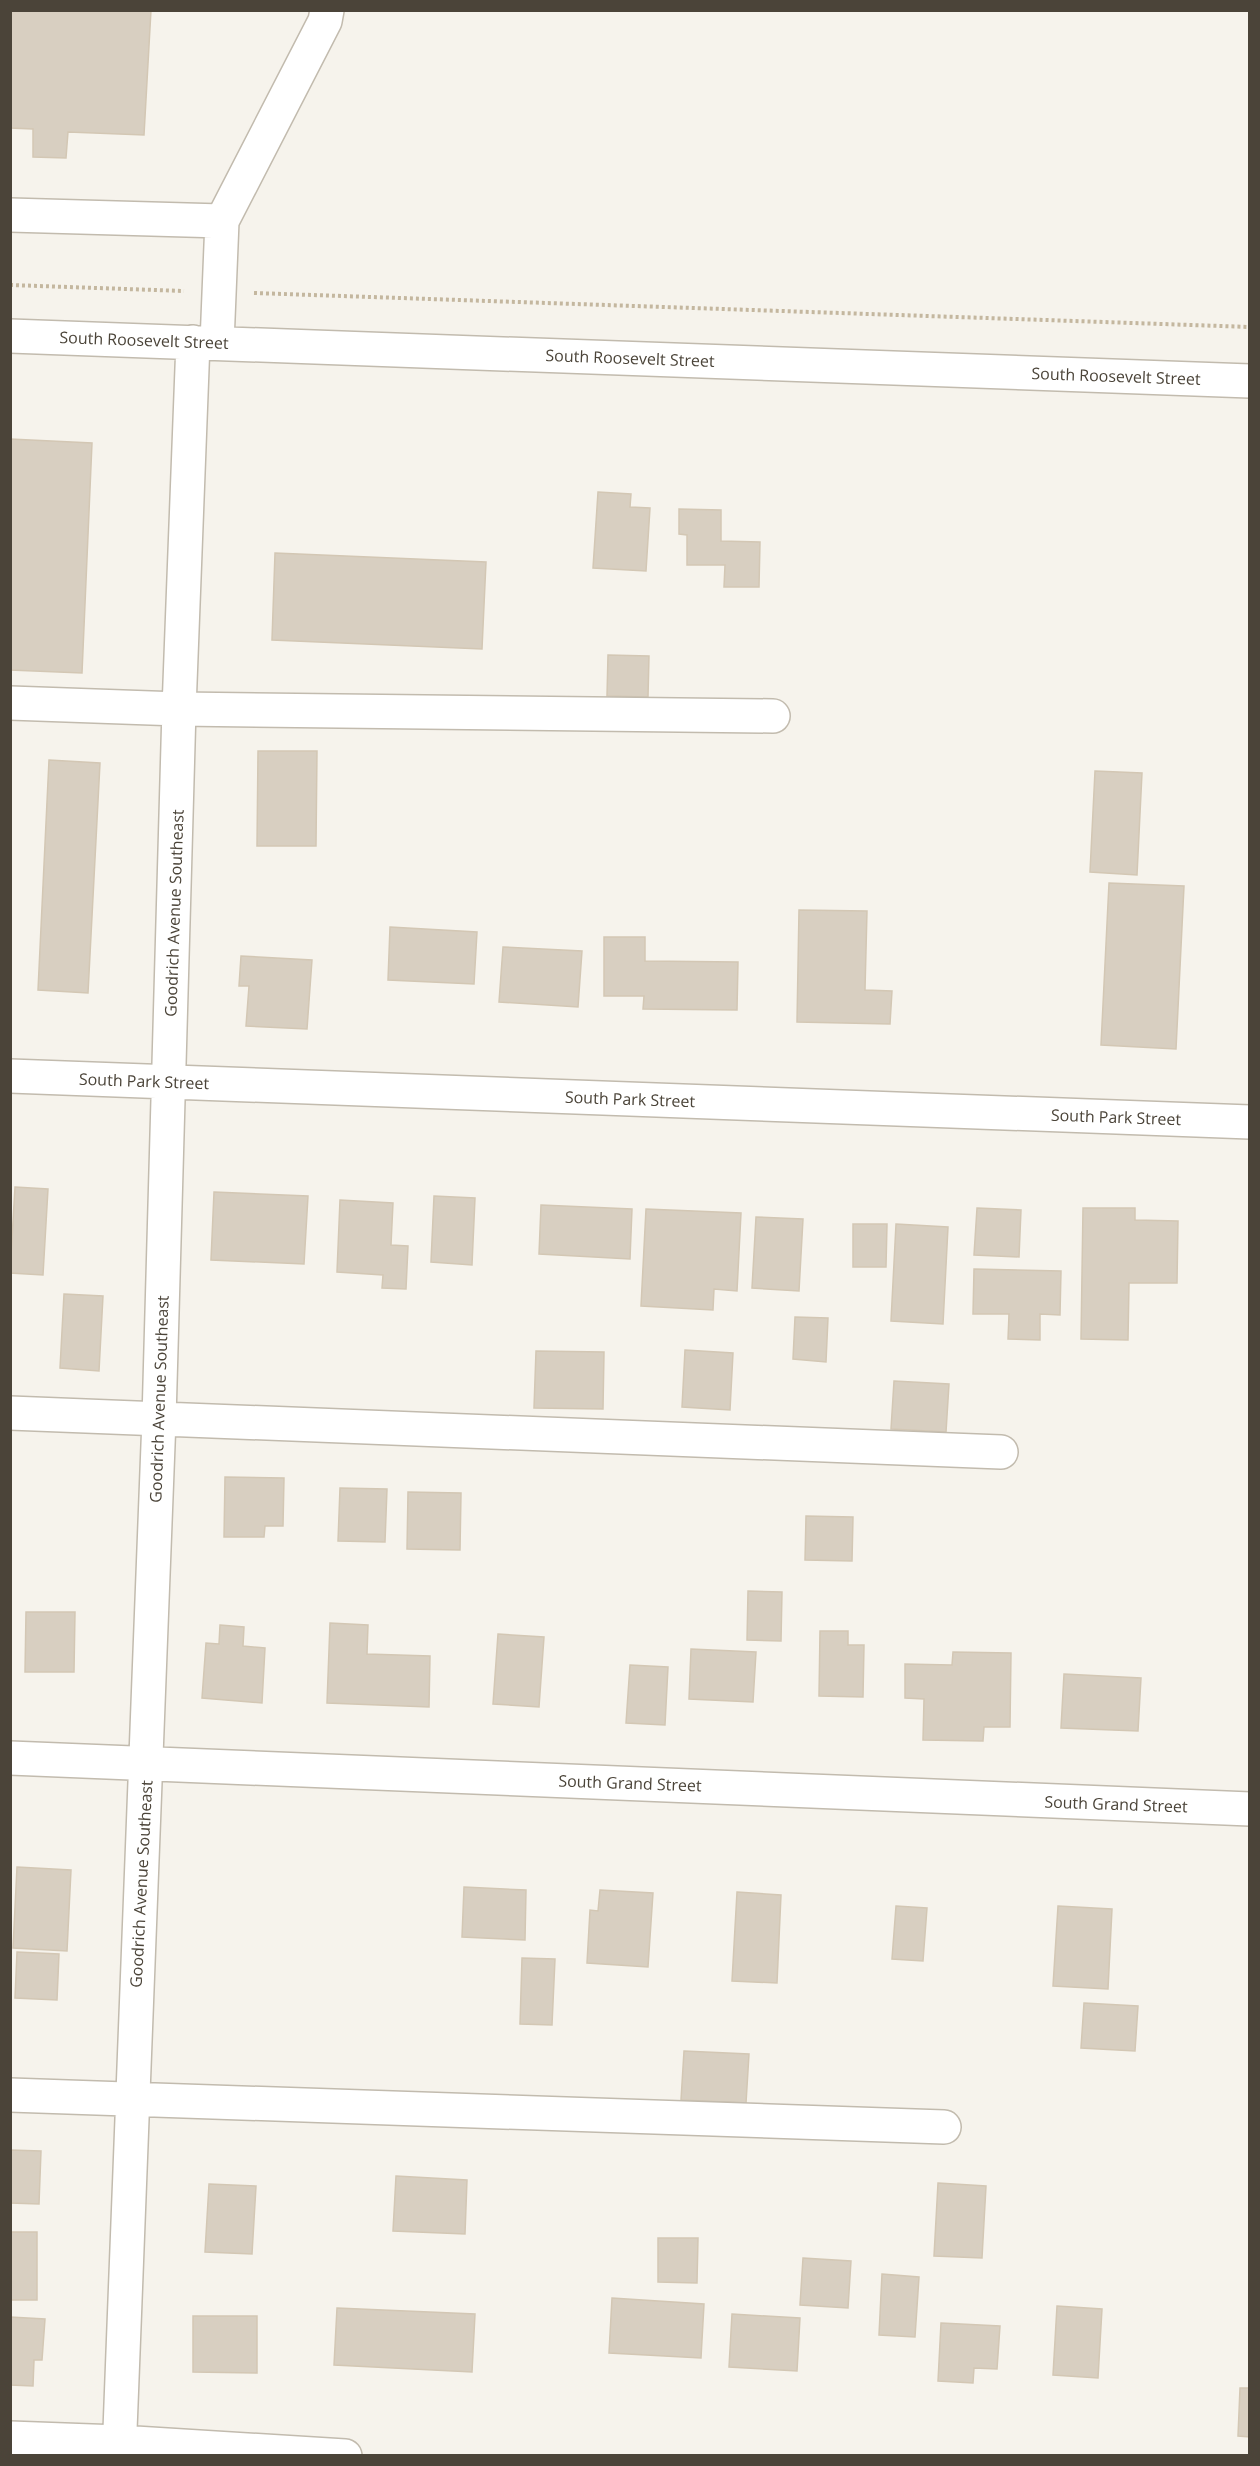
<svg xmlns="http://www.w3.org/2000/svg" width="1260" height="2466" font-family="'Open Sans',sans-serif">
  <rect width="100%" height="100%" fill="#f6f3ec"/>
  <path fill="#d8cfc1" stroke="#d3c7b4" stroke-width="1.5" d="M10,10H151L144,135L68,132L66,158L33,157V129L10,128Z
    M10,439L92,443L82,673L10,670Z
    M598,492L631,494L630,507L650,508L646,571L593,568Z
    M679,509L721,510V541L760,542L759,587H724L725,565H687V535L679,534Z
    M275,553L486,562L482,649L272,640Z
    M608,655L649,656L648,697L607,696Z
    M258,751H317L316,846H257Z
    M49,760L100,763L88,993L38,990Z
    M1095,771L1142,773L1137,875L1090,872Z
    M1109,883L1184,886L1176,1049L1101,1045Z
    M799,910L867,911L865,990L892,991L890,1024L797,1022Z
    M390,927L477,932L474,984L388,980Z
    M604,937H645V961L738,962L737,1010L643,1009L644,996H604Z
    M503,947L582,951L578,1007L499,1002Z
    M241,956L312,960L307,1029L246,1026L249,986H239Z
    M15,1187L48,1189L43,1275L10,1273Z
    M214,1192L308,1196L304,1264L211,1260Z
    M434,1196L475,1198L472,1265L431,1262Z
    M340,1200L393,1203L391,1245L408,1246L406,1289L382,1288L383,1275L337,1272Z
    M541,1205L632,1209L630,1259L539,1254Z
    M977,1208L1021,1210L1019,1257L974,1255Z
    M1083,1208H1135V1220L1178,1221L1177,1283H1129L1128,1340L1081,1339Z
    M646,1209L741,1213L737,1291L714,1289L713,1310L641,1306Z
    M756,1217L803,1219L799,1291L752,1288Z
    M853,1224H887L886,1267H853Z
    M896,1224L948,1227L943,1324L891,1321Z
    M974,1269L1061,1271L1060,1315L1040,1314V1340L1008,1339L1009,1314H973Z
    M64,1294L103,1296L99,1371L60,1368Z
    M795,1317L828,1318L826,1362L793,1359Z
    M685,1350L733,1353L730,1410L682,1407Z
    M536,1351L604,1352L603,1409L534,1408Z
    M894,1381L949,1384L946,1432L891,1429Z
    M225,1477L284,1478L283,1526H265L264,1537H224Z
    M340,1488L387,1489L385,1542L338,1541Z
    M408,1492L461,1493L460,1550L407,1549Z
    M806,1516L853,1517L852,1561L805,1560Z
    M748,1591L782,1592L781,1641L747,1640Z
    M26,1612H75L74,1672H25Z
    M330,1623L368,1625L367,1654L430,1656L429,1707L327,1703Z
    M220,1625L244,1627L243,1646L265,1648L262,1703L202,1698L206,1643L219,1644Z
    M820,1631H848V1645H864L863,1697L819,1696Z
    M498,1634L544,1637L539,1707L493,1704Z
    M691,1649L756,1652L753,1702L689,1699Z
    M953,1652L1011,1653L1010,1727H984L983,1741L923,1740L924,1699L905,1698V1664L952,1665Z
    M630,1665L668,1667L665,1725L626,1723Z
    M1064,1674L1141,1678L1138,1731L1061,1728Z
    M17,1867L71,1870L67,1951L13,1948Z
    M464,1887L526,1890L525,1940L462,1937Z
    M600,1890L653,1893L648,1967L587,1963L590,1910L598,1911Z
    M737,1892L781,1895L777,1983L732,1981Z
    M896,1906L927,1908L923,1961L892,1959Z
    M1058,1906L1112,1909L1108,1989L1053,1986Z
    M17,1952L59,1954L57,2000L15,1998Z
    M522,1958L555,1959L552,2025L520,2024Z
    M1084,2003L1138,2006L1135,2051L1081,2048Z
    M684,2051L749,2054L746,2103L681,2100Z
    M10,2150L41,2151L39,2204L10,2203Z
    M396,2176L467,2180L465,2234L393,2231Z
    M938,2183L986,2186L982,2258L934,2256Z
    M209,2184L256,2186L252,2254L205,2252Z
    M10,2232H37V2300H10Z
    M658,2238H698L697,2283L658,2282Z
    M803,2258L851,2261L848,2308L800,2305Z
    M882,2274L919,2277L915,2337L879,2335Z
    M612,2298L704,2304L701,2358L609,2353Z
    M1057,2306L1102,2309L1098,2378L1053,2375Z
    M337,2308L475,2314L472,2372L334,2365Z
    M732,2314L800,2318L797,2371L729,2367Z
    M193,2316H257V2373L193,2372Z
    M10,2317L45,2319L42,2360H34L33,2386L10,2385Z
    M941,2323L1000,2326L997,2369L974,2368L973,2383L938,2381Z
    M1240,2388H1250V2437L1238,2436Z"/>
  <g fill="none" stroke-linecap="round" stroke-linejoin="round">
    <defs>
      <path id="minor" d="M10,215L222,221
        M10,336L1250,381
        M217,343L222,221L325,21L327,10
        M10,703L179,709L773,716
        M10,1076L1250,1122
        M10,1413L1001,1452
        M10,1758L1250,1809
        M10,2095L944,2127
        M10,2438L119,2442L345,2456
        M119,2456L159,1419L179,709L193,342"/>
    </defs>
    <use href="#minor" stroke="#c2bbae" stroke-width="36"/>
    <path stroke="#c4b79f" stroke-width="4" stroke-dasharray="3 3" stroke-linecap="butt" d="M10,285L184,291
      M254,293L1250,327"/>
    <use href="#minor" stroke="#fff" stroke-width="33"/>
  </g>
  <g text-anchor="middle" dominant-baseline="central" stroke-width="6" stroke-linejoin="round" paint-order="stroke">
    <g font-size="16" fill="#4b4439" stroke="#fff">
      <text transform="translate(144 340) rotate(2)">South Roosevelt Street</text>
      <text transform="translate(630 358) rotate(2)">South Roosevelt Street</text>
      <text transform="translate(1116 376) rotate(2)">South Roosevelt Street</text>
      <text transform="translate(174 913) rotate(-88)">Goodrich Avenue Southeast</text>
      <text transform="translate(144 1081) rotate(2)">South Park Street</text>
      <text transform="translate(630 1099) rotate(2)">South Park Street</text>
      <text transform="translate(1116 1117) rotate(2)">South Park Street</text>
      <text transform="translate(159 1399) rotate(-88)">Goodrich Avenue Southeast</text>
      <text transform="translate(630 1783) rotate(2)">South Grand Street</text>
      <text transform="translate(1116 1804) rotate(2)">South Grand Street</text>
      <text transform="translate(141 1884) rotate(-87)">Goodrich Avenue Southeast</text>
    </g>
  </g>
  <rect width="1260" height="2466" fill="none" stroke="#4b4439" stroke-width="24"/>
</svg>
